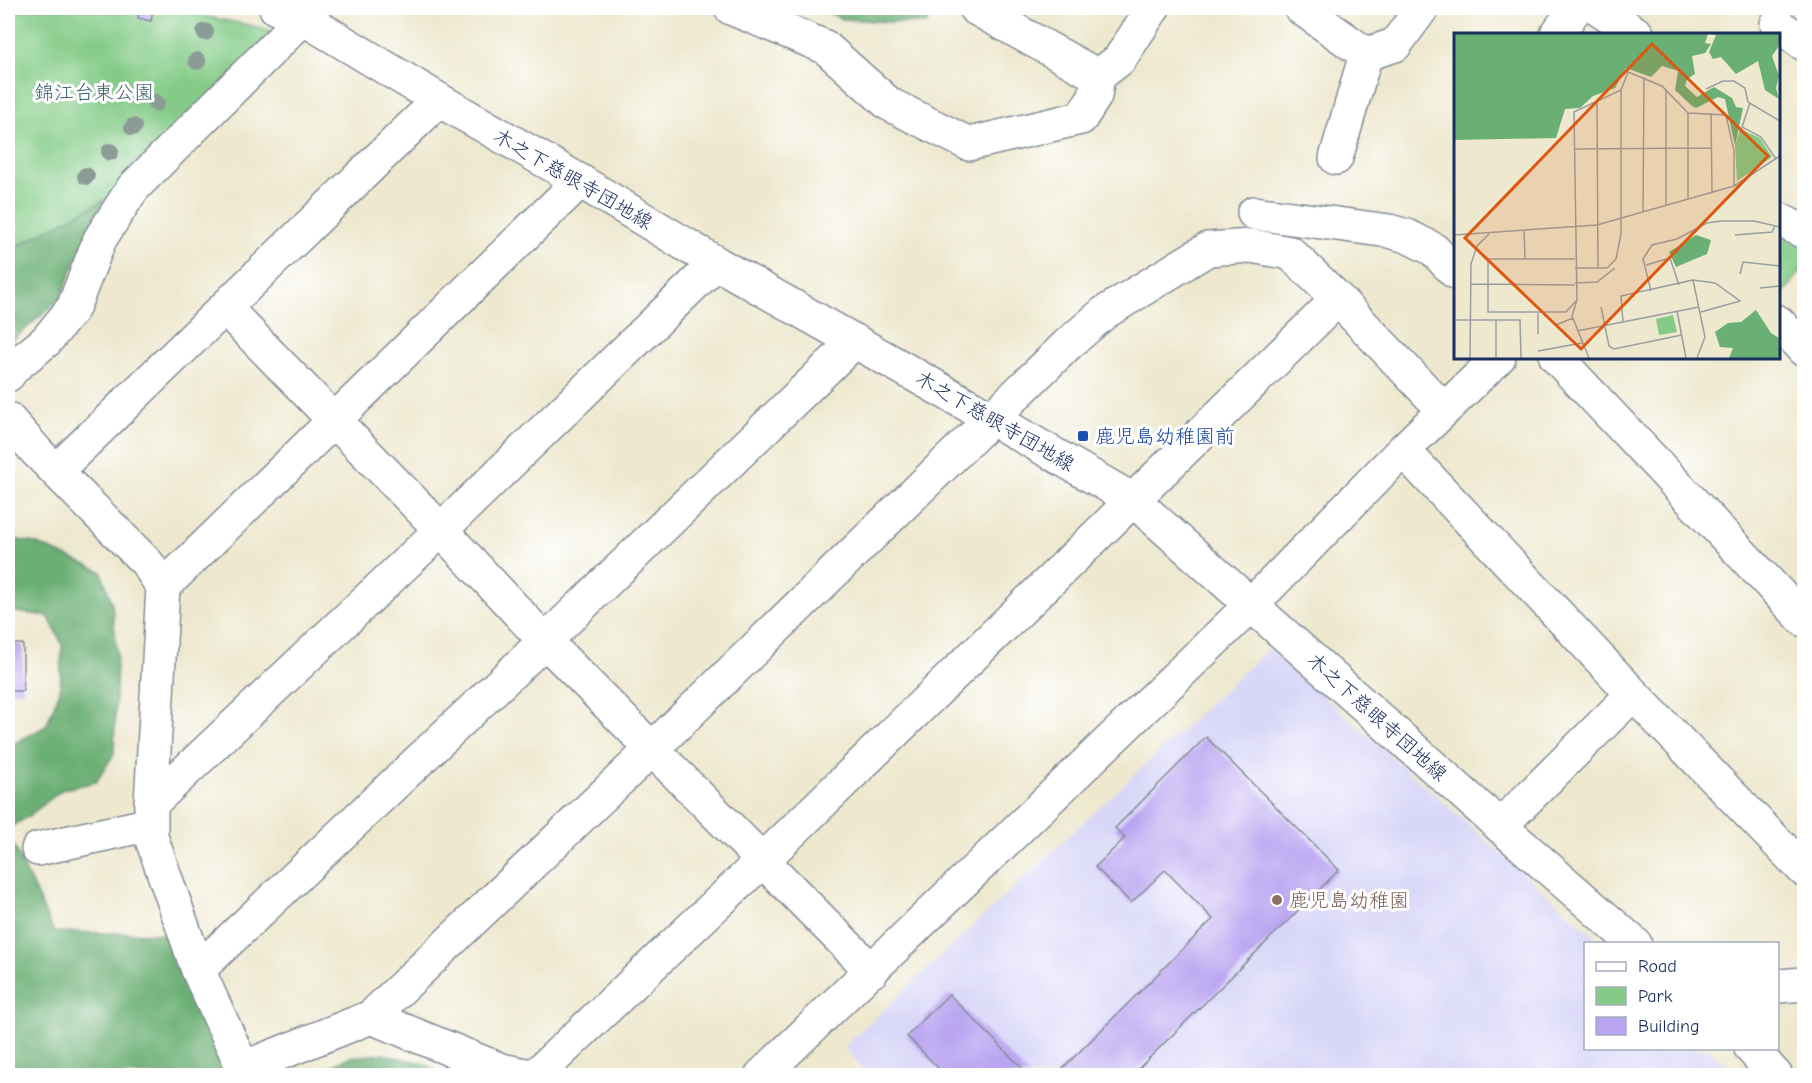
<svg xmlns="http://www.w3.org/2000/svg" width="1812" height="1083" font-family="'Comic Neue','Klee One',sans-serif">
  <rect width="100%" height="100%" fill="#fff"/>
  <filter id="ink" filterUnits="userSpaceOnUse"><feTurbulence type="fractalNoise" baseFrequency=".0167" numOctaves="2"/><feDisplacementMap in="SourceGraphic" scale="12" xChannelSelector="R" yChannelSelector="G"/><feConvolveMatrix kernelMatrix="1 2 1 2 8 2 1 2 1" color-interpolation-filters="sRGB"/></filter>
  <filter id="wash" filterUnits="userSpaceOnUse"><feTurbulence type="fractalNoise" baseFrequency=".008" numOctaves="4" result="noise"/><feDisplacementMap in="SourceGraphic" scale="24" xChannelSelector="R" yChannelSelector="G"/><feGaussianBlur stdDeviation="1.35" result="paint"/><feColorMatrix in="noise" values="0 0 0 0 0 0 0 0 0 0 0 0 0 0 0 0 0 1.4 0 .05"/><feComposite in="paint" operator="in"/></filter>
  <g filter="url(#wash)">
    <rect width="100%" height="100%" fill="#ede8ce"/>
    <path fill="#d9d7f8" d="M1269,648L1602,943L1586,944V1048L1709,1049L1735,1075L869,1076L844,1047Z"/>
    <path fill="#83cb86" stroke="#4f7d72" stroke-width="1.5" d="M8,8H164L267,29L270,36L105,200L8,251Z
      M1778,234L1804,245V267L1781,296L1778,292Z"/>
    <path fill="#6aaf73" stroke="#426f68" stroke-width="1.5" d="M818,8H936L926,24L842,19Z
      M105,200L91,224L60,299L8,344V251Z
      M8,538L35,543L101,571L112,603L117,653L114,754L96,782L63,789L29,816L8,829V747L46,726L60,691L62,644L48,616L8,611Z
      M8,833L54,932L163,934L225,1075H8Z
      M383,1054L425,1064L443,1075H315L350,1057Z"/>
    <g id="blocks">
      <path fill="#b9a5f1" d="M140,8L153,10L151,21L138,18Z
        M8,644H23V691H8Z
        M1206,737L1339,870L1131,1076H1055L1213,919L1165,870L1131,903L1095,867L1125,838L1115,828Z
        M949,994L1030,1076H946L907,1036Z"/>
    </g>
  </g>
  <g filter="url(#ink)">
    <use href="#blocks" fill-opacity="0" stroke="#848c96" stroke-width="1.5"/>
    <g fill="none" stroke-linecap="round" stroke-linejoin="round">
      <defs>
        <path id="minor" d="M731,8L825,47L889,104L969,144L1081,118L1095,96L1098,76L1119,60L1153,8
          M975,8L1098,76
          M1301,8L1366,54L1395,45L1422,8
          M1598,8L1637,34
          M1777,24L1804,44
          M1557,34L1576,8
          M1336,158L1366,54
          M1254,213L1389,231L1407,236L1433,249L1455,272
          M1778,219L1804,232
          M225,308L441,530L545,641L872,971
          M1778,322L1804,350
          M1556,357L1804,620
          M8,375L14,367L46,341L73,308L100,239L133,188L303,18
          M8,419L37,452L147,563L163,587L151,804V837L198,970L243,1068L371,1017L501,1070L530,1076
          M1403,450L1633,694L1804,870
          M56,471L439,100
          M163,587L580,181
          M151,804L441,530L716,263
          M1500,826L1633,694
          M38,849L151,824
          M198,970L545,641L855,341
          M371,1017L653,748L1067,345L1104,313L1208,249L1251,246L1290,253L1338,299L1444,410
          M1751,1048L1776,1076
          M535,1076L763,860L1133,500L1338,299
          M761,1076L1251,605L1403,450L1499,357"/>
        <path id="tertiary" d="M276,8L303,18L439,100L580,181L716,263L991,418L1133,500L1500,826L1635,944
          M1778,986L1804,984"/>
      </defs>
      <use href="#minor" stroke="#848c96" stroke-width="36"/>
      <use href="#tertiary" stroke="#848c96" stroke-width="36"/>
      <use href="#minor" stroke="#fff" stroke-width="33"/>
      <use href="#tertiary" stroke="#fff" stroke-width="33"/>
    </g>
    <g fill="#8b9c97">
      <circle cx="205" cy="32" r="9"/>
      <circle cx="197" cy="61" r="9"/>
      <circle cx="156" cy="103" r="9"/>
      <circle cx="133" cy="127" r="9"/>
      <circle cx="110" cy="152" r="9"/>
      <circle cx="86" cy="176" r="9"/>
    </g>
  </g>
  <rect fill="#1a4fb4" stroke="#fff" stroke-width="2" x="1077" y="430" width="12" height="12" rx="3"/>
  <circle fill="#8d6e63" stroke="#fff" stroke-width="2" cx="1277" cy="900" r="6"/>
  <g text-anchor="middle" dominant-baseline="central" stroke-width="6" stroke-linejoin="round" paint-order="stroke">
    <g font-size="20" fill="#3a5e6a" stroke="#fff">
      <text x="94" y="92">錦江台東公園</text>
    </g>
    <g font-size="20" fill="#1b2f5e" stroke="#fff">
      <text transform="translate(573 179) rotate(30)">木之下慈眼寺団地線</text>
      <text transform="translate(995 421) rotate(30)">木之下慈眼寺団地線</text>
      <text transform="translate(1377 717) rotate(42)">木之下慈眼寺団地線</text>
    </g>
    <g font-size="20" fill="#164399" stroke="#fff" text-anchor="start">
      <text x="1095" y="436">鹿児島幼稚園前</text>
    </g>
    <g font-size="20" fill="#785e54" stroke="#fff" text-anchor="start">
      <text x="1289" y="900">鹿児島幼稚園</text>
    </g>
  </g>
  <g transform="translate(1454 33)">
    <rect width="326" height="326" fill="#ede8ce"/>
    <path d="M286,96L306,105L318,124L283,148L281,113ZM219,282L223,299L205,302L202,286Z" fill="#83cb86"/>
    <path d="M0,1H325V13L318,23L325,43L322,55L325,66L311,57L304,28L282,41L267,24L259,26L255,19L262,2L254,1L251,10L257,11L251,20L238,23L241,41L233,46L231,53L243,64L260,54L278,65L282,74L289,75L281,113L271,66L264,64L242,75L238,73L221,57L224,38L208,33L197,44L172,35L161,55L139,63L126,75L111,76L102,105L0,107ZM242,202L257,207L253,221L222,234L215,219ZM302,277L317,300L325,305V325H275L279,315L266,314L261,299L274,290L287,289Z" fill="#6aaf73"/>
    <path fill="none" stroke="#999ea1" stroke-width="1.5" d="M252,56L269,48H280L291,55L294,69L326,88M143,69L144,235M296,70L288,94L307,104L322,126M234,80V166M257,80L258,159M120,116L257,115M212,172V56M189,179L190,44M70,198L71,226M0,202L143,192L280,153L326,123M281,202L318,199L321,193M121,226H34V279H112L122,268M192,232L216,225L225,252M121,235H153L162,226L167,201V57M286,241L289,229L326,233M239,247L261,250L286,268L247,279M121,250L143,249L161,235M17,251L121,252M306,255L326,253M197,258L189,226L198,212L223,206L253,190L267,188H300L326,194M147,274L155,313L160,316L228,302M223,278L232,325M84,280V301M0,287H66L67,325M42,287V325M169,289L167,263L239,247L251,304L243,325M102,292L119,285M123,298L245,274M84,318L128,310M16,325L17,231L23,213L35,201M135,325L118,283L123,267L120,79L167,57L174,39L208,53L234,80L272,82L280,118V153"/>
    <path fill="#de5710" fill-opacity="0.15" stroke="#de5710" stroke-width="3" d="M198,11L314,123L127,316L11,205Z"/>
    <rect width="326" height="326" fill="none" stroke="#1b2f5e" stroke-width="3"/>
  </g>
  <rect width="1812" height="1083" fill="none" stroke="#fff" stroke-width="30"/>
  <rect x="1584" y="942" width="195" height="108" fill="#ffffff" stroke="#a4acbf" stroke-width="1.5"/>
  <rect x="1596" y="962" width="30" height="9" fill="#ffffff" stroke="#a4acbf" stroke-width="1.5"/>
  <text x="1638" y="972" font-size="18" fill="#1b2f5e">Road</text>
  <rect x="1596" y="987" width="30" height="18" fill="#83cb86" stroke="#a4acbf" stroke-width="1.5"/>
  <text x="1638" y="1002" font-size="18" fill="#1b2f5e">Park</text>
  <rect x="1596" y="1017" width="30" height="18" fill="#b9a5f1" stroke="#a4acbf" stroke-width="1.5"/>
  <text x="1638" y="1032" font-size="18" fill="#1b2f5e">Building</text>
</svg>
